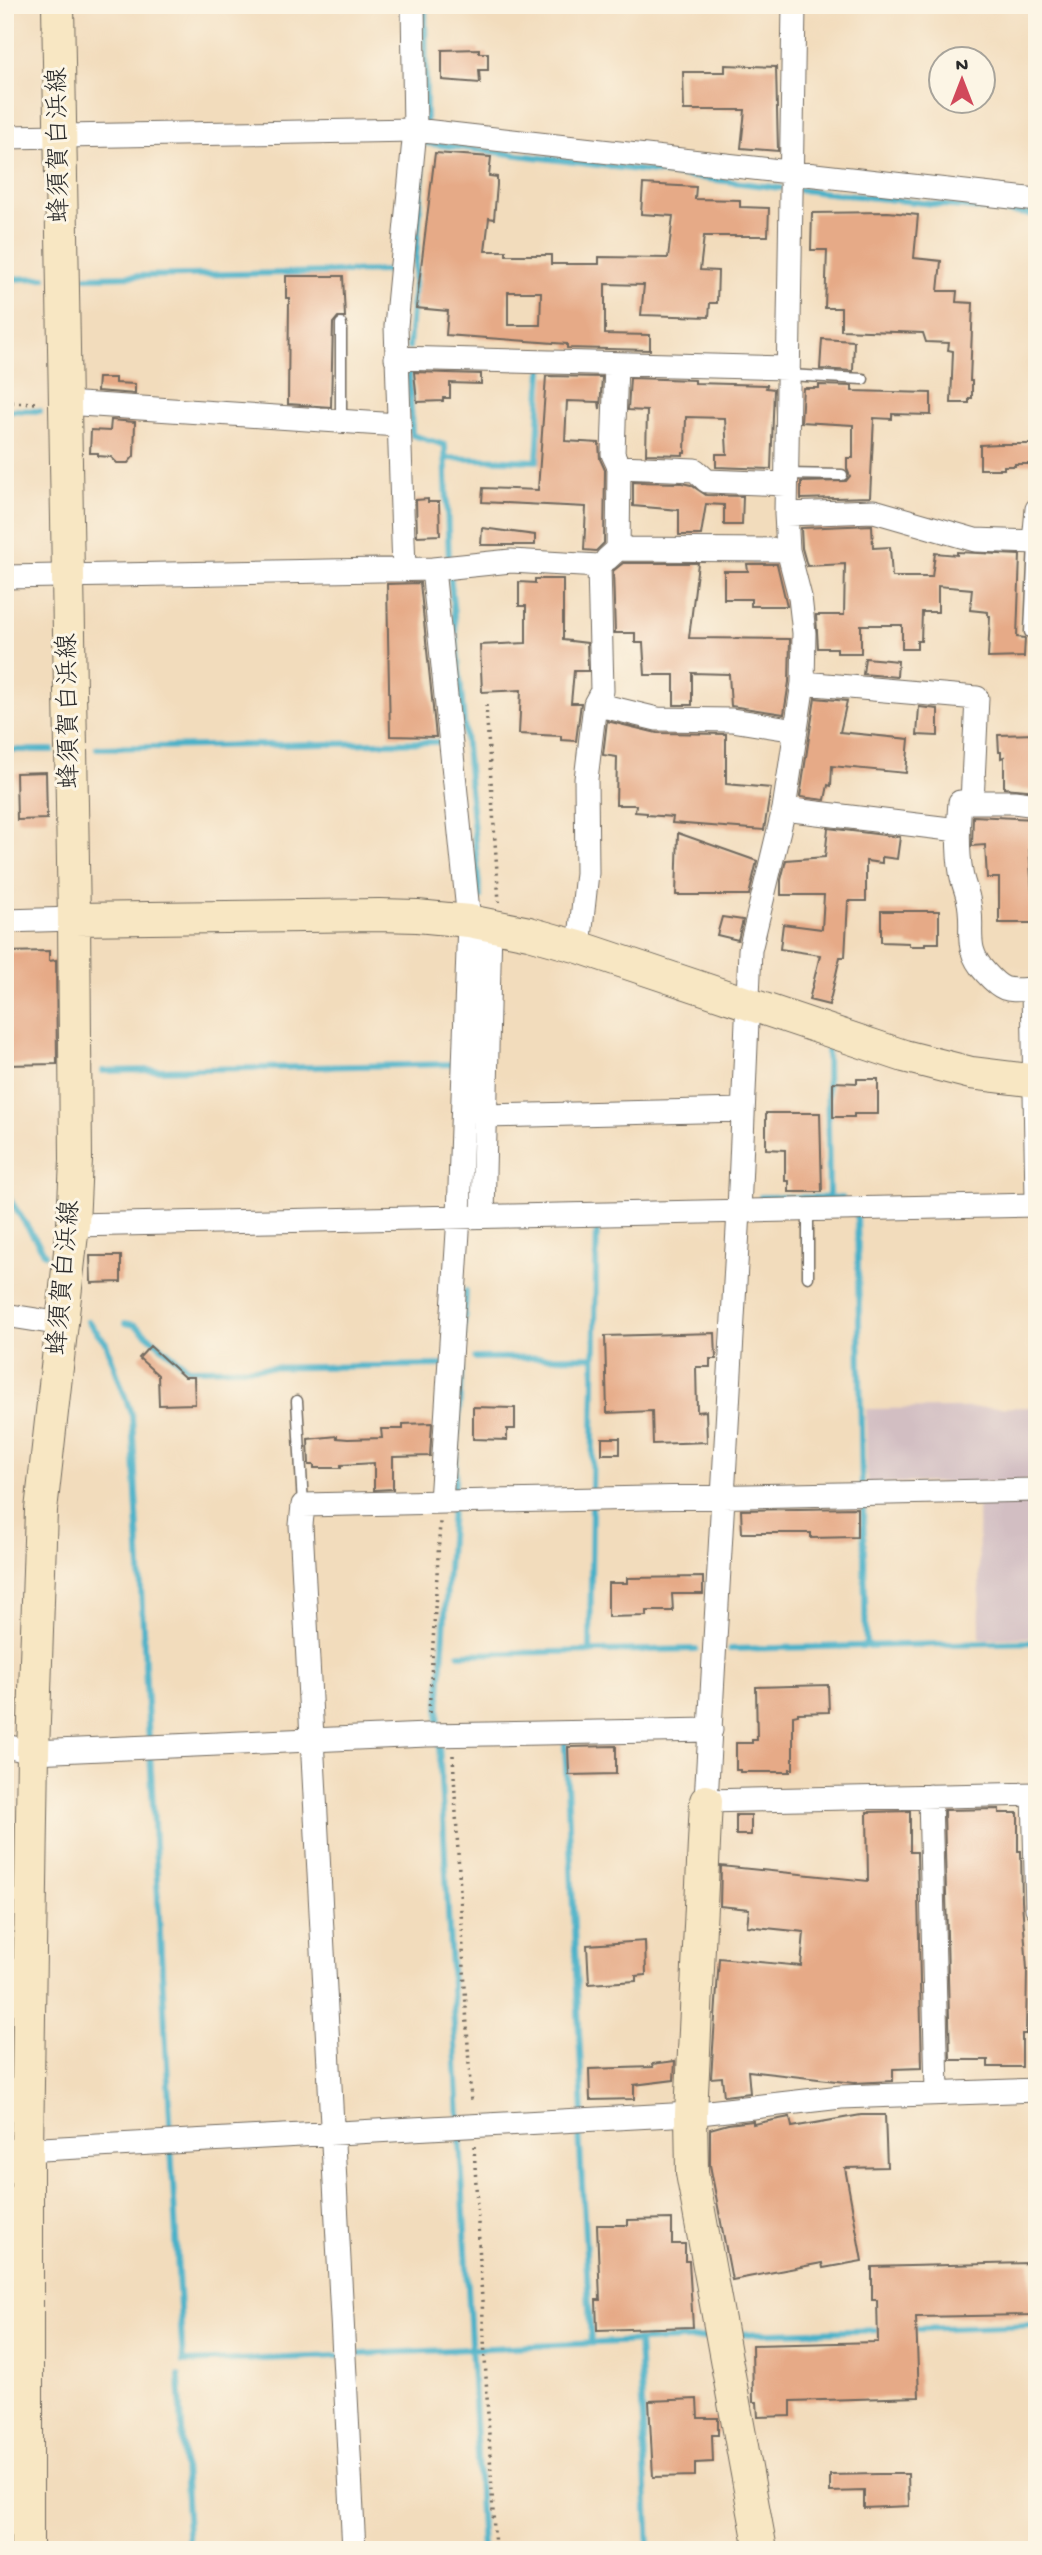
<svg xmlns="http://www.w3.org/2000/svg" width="1042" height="2555" font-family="'Gochi Hand','Klee One',sans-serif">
  <rect width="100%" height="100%" fill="#fcf5e5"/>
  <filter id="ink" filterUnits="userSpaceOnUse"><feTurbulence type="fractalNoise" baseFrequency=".0143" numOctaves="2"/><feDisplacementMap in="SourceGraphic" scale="14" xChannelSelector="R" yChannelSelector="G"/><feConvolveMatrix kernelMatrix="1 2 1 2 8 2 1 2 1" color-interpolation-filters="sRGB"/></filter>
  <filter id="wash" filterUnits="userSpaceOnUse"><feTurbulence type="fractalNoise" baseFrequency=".00686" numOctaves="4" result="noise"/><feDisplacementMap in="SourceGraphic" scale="28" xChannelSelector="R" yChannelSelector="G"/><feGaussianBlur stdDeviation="1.57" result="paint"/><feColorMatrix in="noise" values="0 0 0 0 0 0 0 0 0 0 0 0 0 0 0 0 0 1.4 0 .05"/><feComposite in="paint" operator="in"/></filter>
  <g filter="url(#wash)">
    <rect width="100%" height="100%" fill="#f2dcbc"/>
    <path fill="#d2bec2" d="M1034,1407V1474L1023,1482L867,1483L866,1409Z
      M1029,1500L1037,1507L1036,1637L980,1639L978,1501Z"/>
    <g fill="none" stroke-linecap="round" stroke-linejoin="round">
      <path stroke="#49b1c8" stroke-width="6" d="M425,5L426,126
        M425,143L780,188
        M800,190L1037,215
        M86,277L387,271
        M5,279L44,278
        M409,347L423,168
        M409,371L412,435L445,445L449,562
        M5,410L40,411
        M445,458L537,461L542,368
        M450,572L480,897
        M97,748L438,742
        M5,750H52
        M827,1051L829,1198
        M103,1071L456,1064
        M5,1192L45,1254
        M761,1197L842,1198
        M857,1214L862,1484
        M88,1321L106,1343L132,1416L149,1741
        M125,1323L135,1325L189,1369L443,1365
        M475,1358L594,1357
        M592,1488L597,1221
        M454,1497L466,1291
        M863,1504L866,1645
        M452,1508L438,1724L482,2550
        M730,1649L1036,1642
        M590,1652L592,1507
        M459,1654L696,1649
        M565,1742L583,2114
        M150,1752L171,2136
        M579,2130L591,2343
        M171,2147L183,2362L338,2356
        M911,2329L1037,2325
        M734,2334L883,2330
        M639,2341L649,2550
        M361,2354L706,2338
        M179,2376L189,2550"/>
    </g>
    <g id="blocks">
      <path fill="#e6aa87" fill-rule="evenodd" d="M479,49V53H488V70H479L480,83L442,80V50Z
        M725,65L776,67L778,151L741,148L745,110H684L683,72H725Z
        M435,153L491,157L489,176L497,177V185L494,219L489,218L485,251H506V255H551V264H599V257L668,258L673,216L641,214L643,184L696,187L695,199L740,200V207L769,208L768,236H704L700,270L718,271L717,303H710L709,317L641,315L644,285L605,284V334L650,335V350L567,348V344L446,335L448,311L416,308ZM508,292H541L540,325H508Z
        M888,212L918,215L914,258L941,261L938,291H957L956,302L973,303L970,381H972V398H969V403H951L953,351L948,350L949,343L926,342L923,333L841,330V308H825L827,250H811L812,213Z
        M286,276H343L345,317H338L333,323L331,407L288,404L289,298H286Z
        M822,339L854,341L853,371L820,369Z
        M414,372L481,374V384L450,383V398H443V401L417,402Z
        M546,376L602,377L600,409L599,402L567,401L565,441L599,443L600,459L605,470L604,543L596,551L584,550L586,507L482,502L483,488L538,490Z
        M98,378H115V383L135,384V394L97,391Z
        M630,378L695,380V383L767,385L766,388L774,389L771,469L716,467V454H727L725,418L686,417L685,453H683V455L646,454L647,411L628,410Z
        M819,385L852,386V391L931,393V415L892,414V419L874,418L870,497L801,499V482L846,481L850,476L847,469V458H853V425L801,422L803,388H819Z
        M111,420L135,422L134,456L128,463H117L111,457L98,456V453H90L91,430L110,431Z
        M998,444H1033V464H1015V466H1004V469H980V445Z
        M633,482L682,483L691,485L706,495L743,496L742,525H724V505L706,504L701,535H679V510L633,506Z
        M428,499V502H439L440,535L417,536L416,500Z
        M872,525L873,548L890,547L892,577H932L935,553L957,555V552L1020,555L1017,637L1025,638L1024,657L988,658L990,616H988V612L970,610L972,589L938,586V612H922L921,641H917V649H902V625H861V653H837V648H818L816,615H844L845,564L807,566L802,548L801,528Z
        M482,528L535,535V545H481Z
        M623,563H698L689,638L790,639L789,682L784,714L731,706L729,674L692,673V705H674V675H645L643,643H635V633H615L613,571Z
        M747,564H777L787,606H751V599H724V571H748Z
        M535,579H563V640L587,643L588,671H574L571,703H581L576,741L561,740V736L519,734L521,690L482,692L480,645L526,643V606H519V582L535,583Z
        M420,583L436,737L390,736L387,584Z
        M865,658L898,661L897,677L863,674Z
        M815,698L847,701L840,732L909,739L906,773L832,766L831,786L828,785L825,800L800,797Z
        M919,707L938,709V736L917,735Z
        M607,721L657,733L726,734V784L771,788L764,830L672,823L673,817L647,815V813L635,812L636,805H616L617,757L603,755Z
        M1037,734V791L1004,788V757L1001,758V752H999L998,735Z
        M46,772L47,819L17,820L16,773Z
        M973,816L1037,819V839H1029V845L1032,893H1037V923H999V878H987L985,845L972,846Z
        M828,828L900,837L897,859L882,857V863L866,861V901H848L845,957H840L829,1005L809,1000L820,955L780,949L783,924L822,929L824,895H781V880L786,860L825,857Z
        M678,833L757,861L749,895H676Z
        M881,911H939V943H925V946H909V943L881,942Z
        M722,917L743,920L738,940L717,935Z
        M49,951V961L56,960L57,1064L5,1065V952Z
        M857,1079H878V1114H854V1117H833V1082L857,1083Z
        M766,1113H820L822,1192H789V1181H785V1150L766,1149Z
        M90,1256H121V1282L91,1283Z
        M715,1333L716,1359H710V1367H696L697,1412L706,1411L707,1442L653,1444L652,1411L607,1413L605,1336Z
        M150,1346L184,1377H194L195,1404L159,1405L158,1375L139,1358Z
        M473,1407L515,1408V1429H507V1440L473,1439Z
        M432,1423L430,1456L393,1457V1489L374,1490V1463L341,1465V1468H314V1465H309L308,1439L337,1436V1438L348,1439L382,1438L381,1429H403V1424Z
        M602,1438H620V1454H602Z
        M857,1508V1537L811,1538V1533H742L741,1510Z
        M703,1577V1594H672L673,1611H647V1616L608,1617V1583H627V1578Z
        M828,1685L829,1712L798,1713V1715L793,1716V1769H790V1772H740V1770H736V1743H752V1740H757L756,1687Z
        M616,1746V1774L569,1775L568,1747Z
        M999,1809V1813H1018V1851H1021L1022,1901L1027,1969L1026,2034H1022V2067H988V2060H950L944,1810Z
        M910,1811V1852H917L922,2068L893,2069V2081L854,2083L748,2071L750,2093L724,2096L722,2077L711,2078L719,1958L801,1966L804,1932L747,1926L749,1909L720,1906L721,1866L868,1881L867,1812Z
        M736,1815H751V1835H736Z
        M645,1941L646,1975L636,1976V1981L589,1984L587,1945Z
        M675,2061L674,2080L634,2085V2099L590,2100L589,2069L653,2067L652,2064Z
        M861,2115H885L887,2167L845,2168L862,2261L823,2268L822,2263L732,2280L710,2165V2129L728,2124L753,2121V2124L790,2117L792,2127Z
        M672,2219V2244H685V2261H689L693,2327L597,2330L596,2300H600L597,2225H628V2220Z
        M1030,2263L1031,2315L916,2317L919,2397L791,2401V2416L758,2417L757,2402H753L752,2345L878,2342L877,2300H872V2267Z
        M697,2399L698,2418H718V2435H712L713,2462L695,2463V2476L653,2477L649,2401Z
        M878,2474H908L909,2506L864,2508V2491L830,2492V2475Z"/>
    </g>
  </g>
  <g filter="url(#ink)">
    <use href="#blocks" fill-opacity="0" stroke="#71695e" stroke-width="2"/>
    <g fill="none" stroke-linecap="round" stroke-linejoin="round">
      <defs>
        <path id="lane" d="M788,375L863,379
          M341,422V324
          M786,474L842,475
          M1030,632L1034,542
          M808,1210V1277
          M297,1401L303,1505"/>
        <path id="street" d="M794,5L786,514L788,550L800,597L804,633L803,683L784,809L750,950L739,1211L706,1801L1037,1794
          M5,137L415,130L1037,200
          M396,358L788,368
          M616,364L613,454L619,467
          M65,403L398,425
          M786,514L874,511L975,540L1037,542
          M1034,542L1037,509
          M618,549L619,467L695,470L707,481L786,484
          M607,559L618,549L788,550
          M433,569L511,561L599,566L602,691L595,704
          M404,570L396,326L415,130L413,5
          M5,577L433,569L469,921L459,1216L441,1502
          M803,683L977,698L972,802H1014L1037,805
          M972,802H960C958,825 957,849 961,872C962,881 966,889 968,898C976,929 961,946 986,973C1004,993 1008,990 1033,989L1037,1198
          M784,809L958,830
          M5,921L74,919
          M579,947L587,873L586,779L595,704L657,719L732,720L796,730
          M484,1116L743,1110
          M483,1215L490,924
          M73,1225L1037,1205
          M5,1315L62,1324
          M5,1746L33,1752L427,1735L711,1730
          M1034,1794L1037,1908
          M930,1796L937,2092
          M5,2151L691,2114L841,2097L1037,2090
          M354,2550L301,1525L303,1505L1037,1490"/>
        <path id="secondary" d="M74,919L379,915L417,916L469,921L529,933L579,947L904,1056L971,1073L1037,1081
          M706,1801L691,2114L692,2173L761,2550
          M27,2550V2149L33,1752L41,1510L73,1225L76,1160L74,919L58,5"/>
      </defs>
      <use href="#lane" stroke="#71695e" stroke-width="13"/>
      <use href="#street" stroke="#71695e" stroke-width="25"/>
      <use href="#secondary" stroke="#71695e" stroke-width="34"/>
      <path stroke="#71695e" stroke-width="3.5" stroke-dasharray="2 5" stroke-linecap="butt" d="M5,402L39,403
        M486,705L499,902
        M429,1713L440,1522
        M453,1755L471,2104
        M474,2146L495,2550"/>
      <use href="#lane" stroke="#fff" stroke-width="10"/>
      <use href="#street" stroke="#fff" stroke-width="23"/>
      <use href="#secondary" stroke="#f8e7c3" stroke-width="32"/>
    </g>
  </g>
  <g text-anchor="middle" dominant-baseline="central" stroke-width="6" stroke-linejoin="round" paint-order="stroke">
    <g font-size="26" fill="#2b2b2b" stroke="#fcf5e5">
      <text transform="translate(61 145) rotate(-91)">蜂須賀白浜線</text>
      <text transform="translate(71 711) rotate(-91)">蜂須賀白浜線</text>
      <text transform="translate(66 1278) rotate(-85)">蜂須賀白浜線</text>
    </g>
  </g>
  <rect width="1042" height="2555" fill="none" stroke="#fcf5e5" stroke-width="28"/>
  <g transform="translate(962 80)"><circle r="33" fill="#fcf5e5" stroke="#a8a49b" stroke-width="2"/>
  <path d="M0-5L12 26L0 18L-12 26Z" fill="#d1495b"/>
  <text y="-10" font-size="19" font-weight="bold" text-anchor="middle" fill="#2b2b2b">N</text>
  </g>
</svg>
